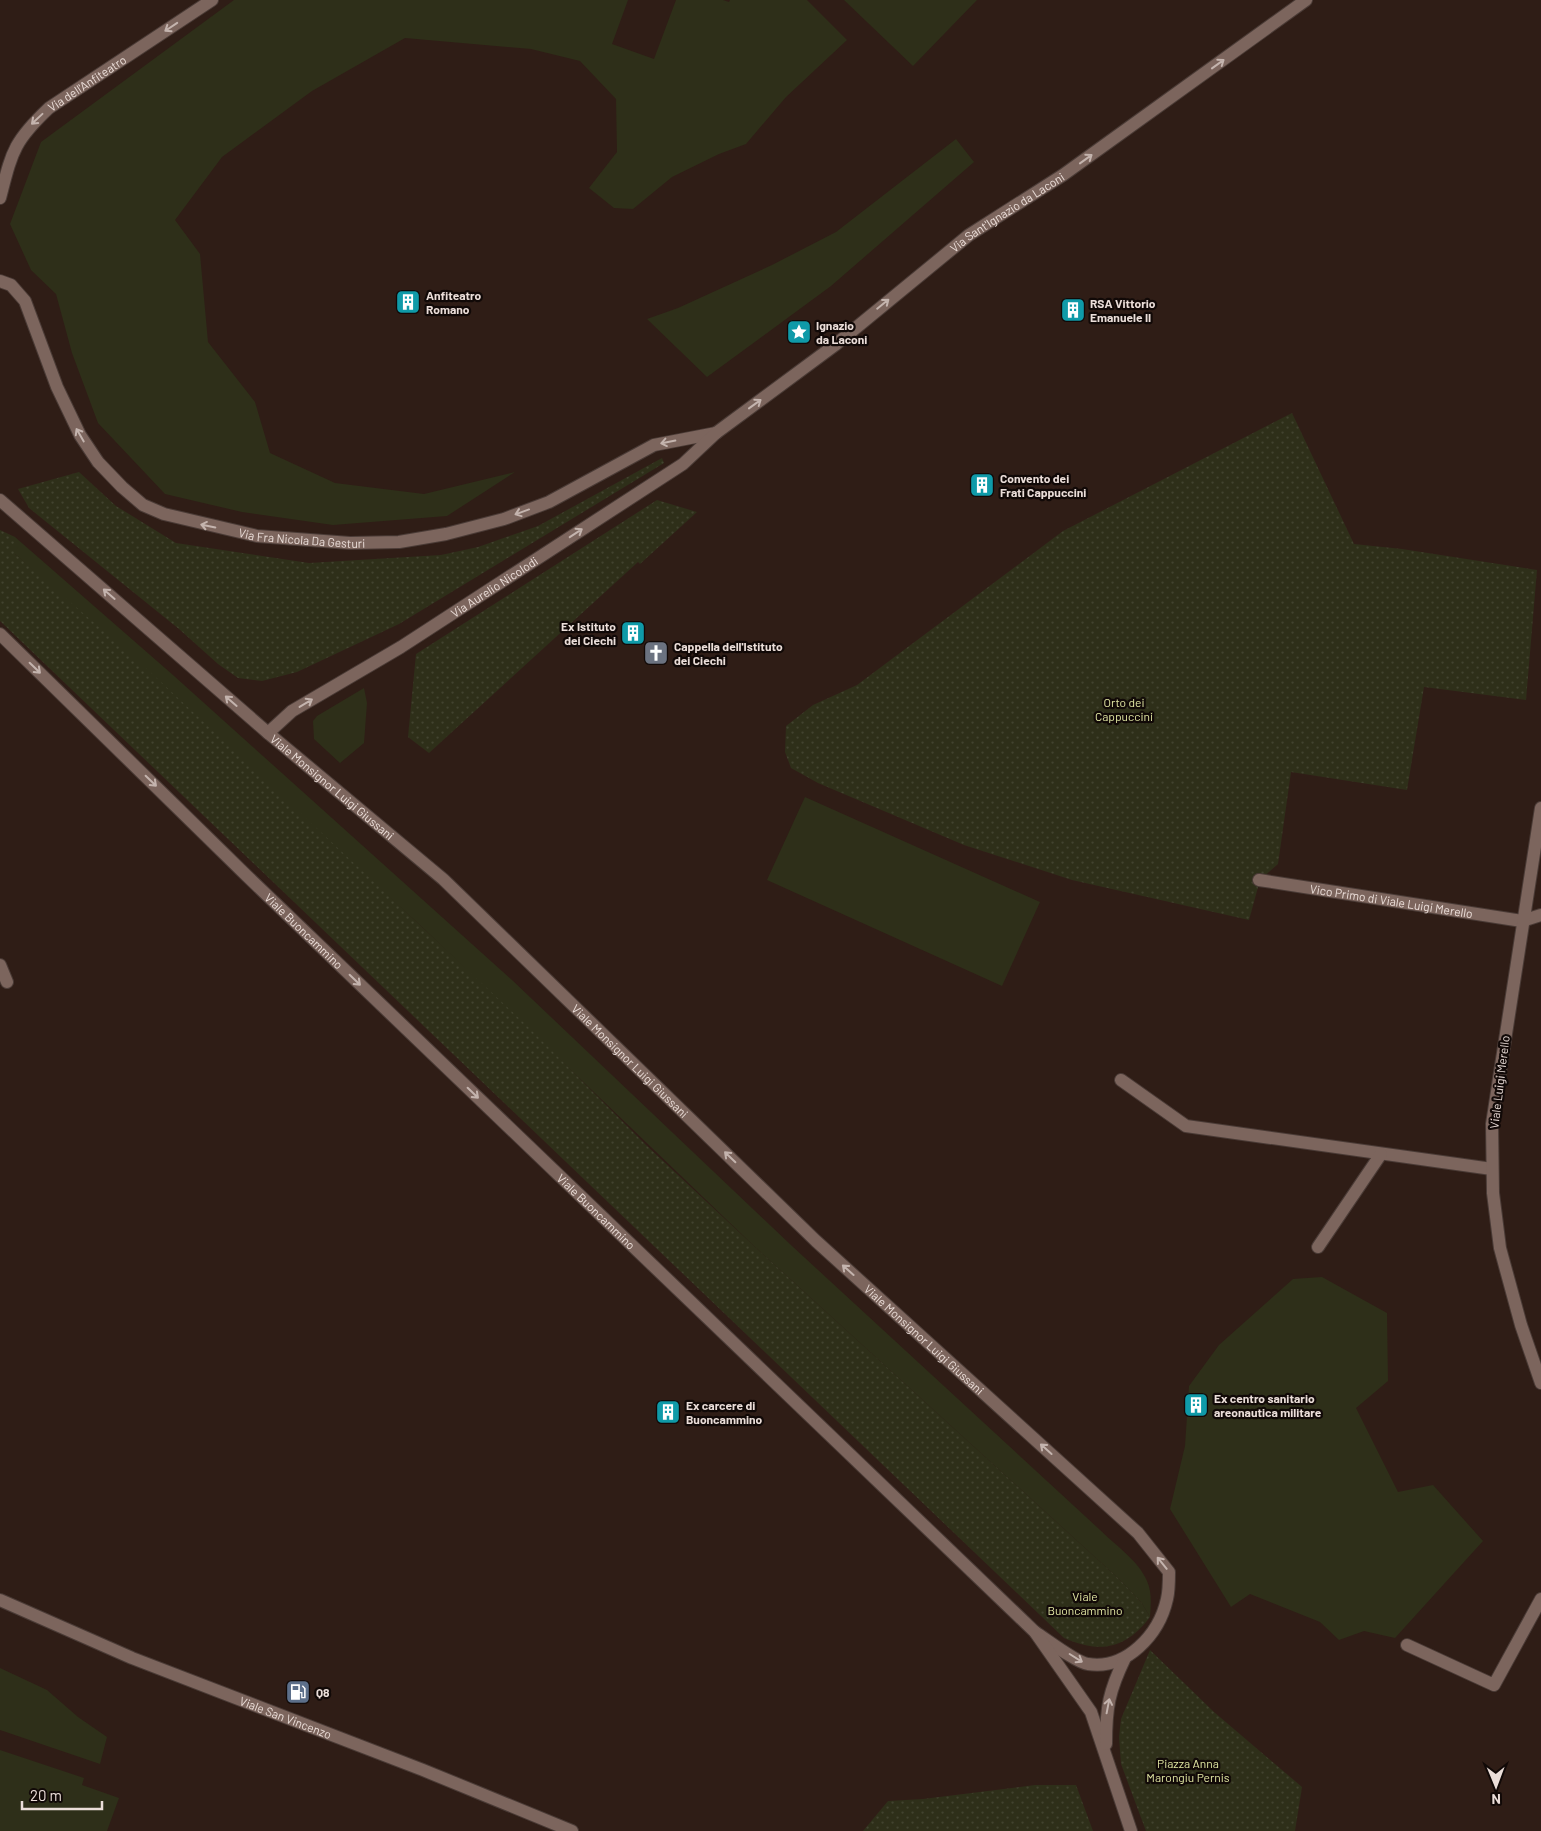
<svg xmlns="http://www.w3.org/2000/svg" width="1541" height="1831" font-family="Barlow,sans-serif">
  <defs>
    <pattern id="park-dots" width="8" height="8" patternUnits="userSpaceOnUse" patternTransform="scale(1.25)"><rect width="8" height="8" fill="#2e2f19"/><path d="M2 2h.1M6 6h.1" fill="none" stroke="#42432f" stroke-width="1.8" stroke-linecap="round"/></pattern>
  </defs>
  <rect width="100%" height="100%" fill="#2f1d16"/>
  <path fill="#2e2f19" d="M234,0H628L612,44L654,59L676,0H723L729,2L730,0H807L847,40L786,97L746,144L719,154L672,177L633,209L614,208L589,188L617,152L616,99L580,61L531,49L405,38L312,91L222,157L175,220L200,254L208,342L255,402L270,453L335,483L424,494L515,472L447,516L333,525L242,512L165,494L98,423L72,353L56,294L31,270L10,224L41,142Z
    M844,0H977L913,66Z
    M956,139L974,162L831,286L707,377L647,319L678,308L772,265L836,232Z
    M15,537L173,675L512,980L792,1246L1099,1529C1114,1544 1139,1561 1147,1581C1152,1592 1151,1605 1150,1617L1141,1602L1120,1580L755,1247L422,927L15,554Z
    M364,688L367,703L364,743L340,763L314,739L313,721L317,716Z
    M805,797L1040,902L1002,986L767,880Z
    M1322,1277L1387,1313L1388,1381L1356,1408L1398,1492L1433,1485L1483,1541L1395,1638L1364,1631L1339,1640L1320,1622L1250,1594L1231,1607L1170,1509L1185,1446L1189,1386L1219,1345L1293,1279Z
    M0,1668L47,1690L78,1717L107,1737L100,1764L0,1730Z
    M0,1750L84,1778L82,1785L119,1798L107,1831H0Z"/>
  <path fill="url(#park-dots)" d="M1292,413L1354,544L1402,549L1537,570L1526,700L1424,687L1407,790L1291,772L1278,864L1260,880L1249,920L1072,880L964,845L818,783L791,768L785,752L786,726L813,705L857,685L1063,531Z
    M662,458L664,463L399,624L297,672L262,681L238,678L218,664L179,629L29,508L18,489L79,472L116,506L176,543L309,563L441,555L478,547L538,526Z
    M657,500L697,512L640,564L638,562L429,753L408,737L416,654Z
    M0,530L15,537V554L145,667L522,1021L646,1145L755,1247L1120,1580L1141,1602L1150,1617C1126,1649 1100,1654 1064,1638L0,621Z
    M1150,1650L1214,1712L1302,1787L1295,1831H1146L1121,1764L1119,1737L1121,1719Z
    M1035,1785H1076L1093,1831H863L888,1801L923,1799Z"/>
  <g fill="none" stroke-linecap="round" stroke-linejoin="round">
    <defs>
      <g id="street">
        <path id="s1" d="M0,281L11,285L25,301L57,387L80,435L98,462L122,487L143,505L164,514L257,536L350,543L399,542L446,534L504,519L549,502L654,445L716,433"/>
        <path id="s2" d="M268,733L292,711L401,647L683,464L716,433L835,345L969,235L1063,175L1306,0"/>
        <path id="s3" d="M1259,880L1522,921L1541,915"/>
        <path d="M0,965L7,982"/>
        <path d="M1121,1080L1186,1126L1492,1169"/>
        <path d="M1318,1247L1381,1154"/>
        <path d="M1407,1645L1494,1685L1541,1599"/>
      </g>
      <g id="secondary">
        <path id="s4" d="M0,198C12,152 13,142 49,108L212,0"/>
        <path id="s5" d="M0,500L268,733L443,879L816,1241L1138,1533L1169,1572C1169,1581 1169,1591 1167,1599C1159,1635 1126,1670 1088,1664C1077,1663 1046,1639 1035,1632"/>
        <path id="s6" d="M0,634L247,876L1035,1632L1091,1712L1131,1831"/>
        <path d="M1541,808L1492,1124L1493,1193L1500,1248L1521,1325L1541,1383"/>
        <path id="s7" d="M0,1600L132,1658L423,1770L572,1831"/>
        <path d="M1106,1744C1106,1707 1109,1691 1125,1658"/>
      </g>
    </defs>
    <use href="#street" stroke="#4a3b36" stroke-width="14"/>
    <use href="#secondary" stroke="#4a3b36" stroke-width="14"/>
    <use href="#street" stroke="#7c655d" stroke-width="12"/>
    <use href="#secondary" stroke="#7c655d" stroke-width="12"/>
  </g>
  <defs><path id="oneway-shaft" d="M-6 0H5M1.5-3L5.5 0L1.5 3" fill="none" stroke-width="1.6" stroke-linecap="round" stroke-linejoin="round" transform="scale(1.25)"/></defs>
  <g stroke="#c4b4ae">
    <use href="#oneway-shaft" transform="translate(171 27) rotate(146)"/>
    <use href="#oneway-shaft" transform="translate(1218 64) rotate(-36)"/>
    <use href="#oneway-shaft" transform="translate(37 119) rotate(137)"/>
    <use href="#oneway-shaft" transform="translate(1086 159) rotate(-36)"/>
    <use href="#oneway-shaft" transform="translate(883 304) rotate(-39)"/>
    <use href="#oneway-shaft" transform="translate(755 404) rotate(-36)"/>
    <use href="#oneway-shaft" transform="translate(80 435) rotate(-120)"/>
    <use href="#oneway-shaft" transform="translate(668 442) rotate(169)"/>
    <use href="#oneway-shaft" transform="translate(522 512) rotate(160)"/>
    <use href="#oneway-shaft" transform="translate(208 526) rotate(-168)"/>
    <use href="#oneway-shaft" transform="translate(576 533) rotate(-33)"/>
    <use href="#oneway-shaft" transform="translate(109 594) rotate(-139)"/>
    <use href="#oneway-shaft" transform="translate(35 668) rotate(44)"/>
    <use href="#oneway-shaft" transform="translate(231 701) rotate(-139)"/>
    <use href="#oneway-shaft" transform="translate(306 703) rotate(-31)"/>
    <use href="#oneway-shaft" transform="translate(151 781) rotate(44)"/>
    <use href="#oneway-shaft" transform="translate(355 980) rotate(44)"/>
    <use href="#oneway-shaft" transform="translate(473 1093) rotate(44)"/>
    <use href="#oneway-shaft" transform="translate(730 1157) rotate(-136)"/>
    <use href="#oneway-shaft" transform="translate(848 1270) rotate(-138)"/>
    <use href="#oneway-shaft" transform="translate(1046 1449) rotate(-138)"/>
    <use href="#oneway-shaft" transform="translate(1162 1563) rotate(-129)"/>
    <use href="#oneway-shaft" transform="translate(1076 1658) rotate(32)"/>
    <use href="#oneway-shaft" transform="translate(1108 1706) rotate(-79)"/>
  </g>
  <defs>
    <symbol id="building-square" viewBox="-11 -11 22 22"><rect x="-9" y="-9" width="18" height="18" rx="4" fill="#0f9aa8" stroke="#110907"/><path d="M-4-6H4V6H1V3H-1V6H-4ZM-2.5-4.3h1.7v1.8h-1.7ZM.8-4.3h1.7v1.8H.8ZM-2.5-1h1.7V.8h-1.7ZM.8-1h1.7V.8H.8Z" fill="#fff"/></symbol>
    <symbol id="sight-square" viewBox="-11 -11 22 22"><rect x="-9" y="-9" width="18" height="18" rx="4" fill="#0f9aa8" stroke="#110907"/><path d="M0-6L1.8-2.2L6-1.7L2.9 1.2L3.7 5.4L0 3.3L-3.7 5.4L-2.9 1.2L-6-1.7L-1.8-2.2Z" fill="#fff"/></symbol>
    <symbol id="church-square" viewBox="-11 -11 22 22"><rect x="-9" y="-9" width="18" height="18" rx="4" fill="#6b7280" stroke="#110907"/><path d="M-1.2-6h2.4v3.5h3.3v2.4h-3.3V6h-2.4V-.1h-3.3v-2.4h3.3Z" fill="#fff"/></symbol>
    <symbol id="fuel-square" viewBox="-11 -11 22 22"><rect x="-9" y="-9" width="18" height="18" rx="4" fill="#5c6f8a" stroke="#110907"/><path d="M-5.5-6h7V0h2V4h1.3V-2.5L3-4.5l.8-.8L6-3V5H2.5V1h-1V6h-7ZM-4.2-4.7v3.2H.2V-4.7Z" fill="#fff"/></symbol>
  </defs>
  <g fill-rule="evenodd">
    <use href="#building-square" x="394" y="288" width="28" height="28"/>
    <use href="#building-square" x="1059" y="296" width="28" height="28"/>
    <use href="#sight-square" x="785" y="318" width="28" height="28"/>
    <use href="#building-square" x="968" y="471" width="28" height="28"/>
    <use href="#building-square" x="619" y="619" width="28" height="28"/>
    <use href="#church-square" x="642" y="639" width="28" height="28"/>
    <use href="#building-square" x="1182" y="1391" width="28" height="28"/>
    <use href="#building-square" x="654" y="1398" width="28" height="28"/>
    <use href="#fuel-square" x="284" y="1678" width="28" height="28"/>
  </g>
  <g text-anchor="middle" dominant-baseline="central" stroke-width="4.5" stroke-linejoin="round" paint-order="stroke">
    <g font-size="12" fill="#ebded9" stroke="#110907">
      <text stroke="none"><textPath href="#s4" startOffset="150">Via dell'Anfiteatro</textPath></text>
      <text stroke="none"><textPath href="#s2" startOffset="906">Via Sant'Ignazio da Laconi</textPath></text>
      <text stroke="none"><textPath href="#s1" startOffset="436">Via Fra Nicola Da Gesturi</textPath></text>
      <text stroke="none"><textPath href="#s2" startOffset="270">Via Aurelio Nicolodi</textPath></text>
      <text stroke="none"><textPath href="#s5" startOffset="439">Viale Monsignor Luigi Giussani</textPath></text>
      <text stroke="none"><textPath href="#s3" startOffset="134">Vico Primo di Viale Luigi Merello</textPath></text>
      <text stroke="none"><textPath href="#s6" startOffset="425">Viale Buoncammino</textPath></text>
      <text stroke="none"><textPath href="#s5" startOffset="844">Viale Monsignor Luigi Giussani</textPath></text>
      <text transform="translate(1499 1082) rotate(-83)">Viale Luigi Merello</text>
      <text stroke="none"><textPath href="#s6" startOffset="830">Viale Buoncammino</textPath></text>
      <text stroke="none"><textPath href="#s5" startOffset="1249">Viale Monsignor Luigi Giussani</textPath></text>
      <text stroke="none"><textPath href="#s7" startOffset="309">Viale San Vincenzo</textPath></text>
    </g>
    <g font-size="12" font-weight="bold" fill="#ebded9" stroke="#110907" text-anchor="start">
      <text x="426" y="295">Anfiteatro<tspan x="426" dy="14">Romano</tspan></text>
      <text x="1090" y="303">RSA Vittorio<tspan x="1090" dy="14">Emanuele II</tspan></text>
      <text x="816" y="325">Ignazio<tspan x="816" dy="14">da Laconi</tspan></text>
      <text x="1000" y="478">Convento dei<tspan x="1000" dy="14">Frati Cappuccini</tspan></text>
      <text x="616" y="626" text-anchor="end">Ex Istituto<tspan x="616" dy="14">dei Ciechi</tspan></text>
      <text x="674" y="646">Cappella dell'Istituto<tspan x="674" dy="14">dei Ciechi</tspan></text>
      <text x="1214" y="1398">Ex centro sanitario<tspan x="1214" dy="14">areonautica militare</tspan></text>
      <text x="686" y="1405">Ex carcere di<tspan x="686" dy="14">Buoncammino</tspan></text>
      <text x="316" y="1692">Q8</text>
    </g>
    <g font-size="12" fill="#e2e7a4" stroke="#110907">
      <text x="1124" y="702">Orto dei<tspan x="1124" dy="14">Cappuccini</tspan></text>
      <text x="1085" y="1596">Viale<tspan x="1085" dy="14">Buoncammino</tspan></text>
      <text x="1188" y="1763">Piazza Anna<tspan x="1188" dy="14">Marongiu Pernis</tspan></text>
    </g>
  </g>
  <g transform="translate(1496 1786) rotate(179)" stroke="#110907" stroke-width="4" paint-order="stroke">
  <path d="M0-4L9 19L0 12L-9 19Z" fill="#ebded9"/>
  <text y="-8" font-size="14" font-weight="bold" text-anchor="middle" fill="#ebded9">N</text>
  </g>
  <path d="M22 1801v8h80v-8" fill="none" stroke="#ebded9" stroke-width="2.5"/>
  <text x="30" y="1801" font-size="15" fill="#ebded9" stroke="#110907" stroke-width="4" paint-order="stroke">20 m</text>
</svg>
